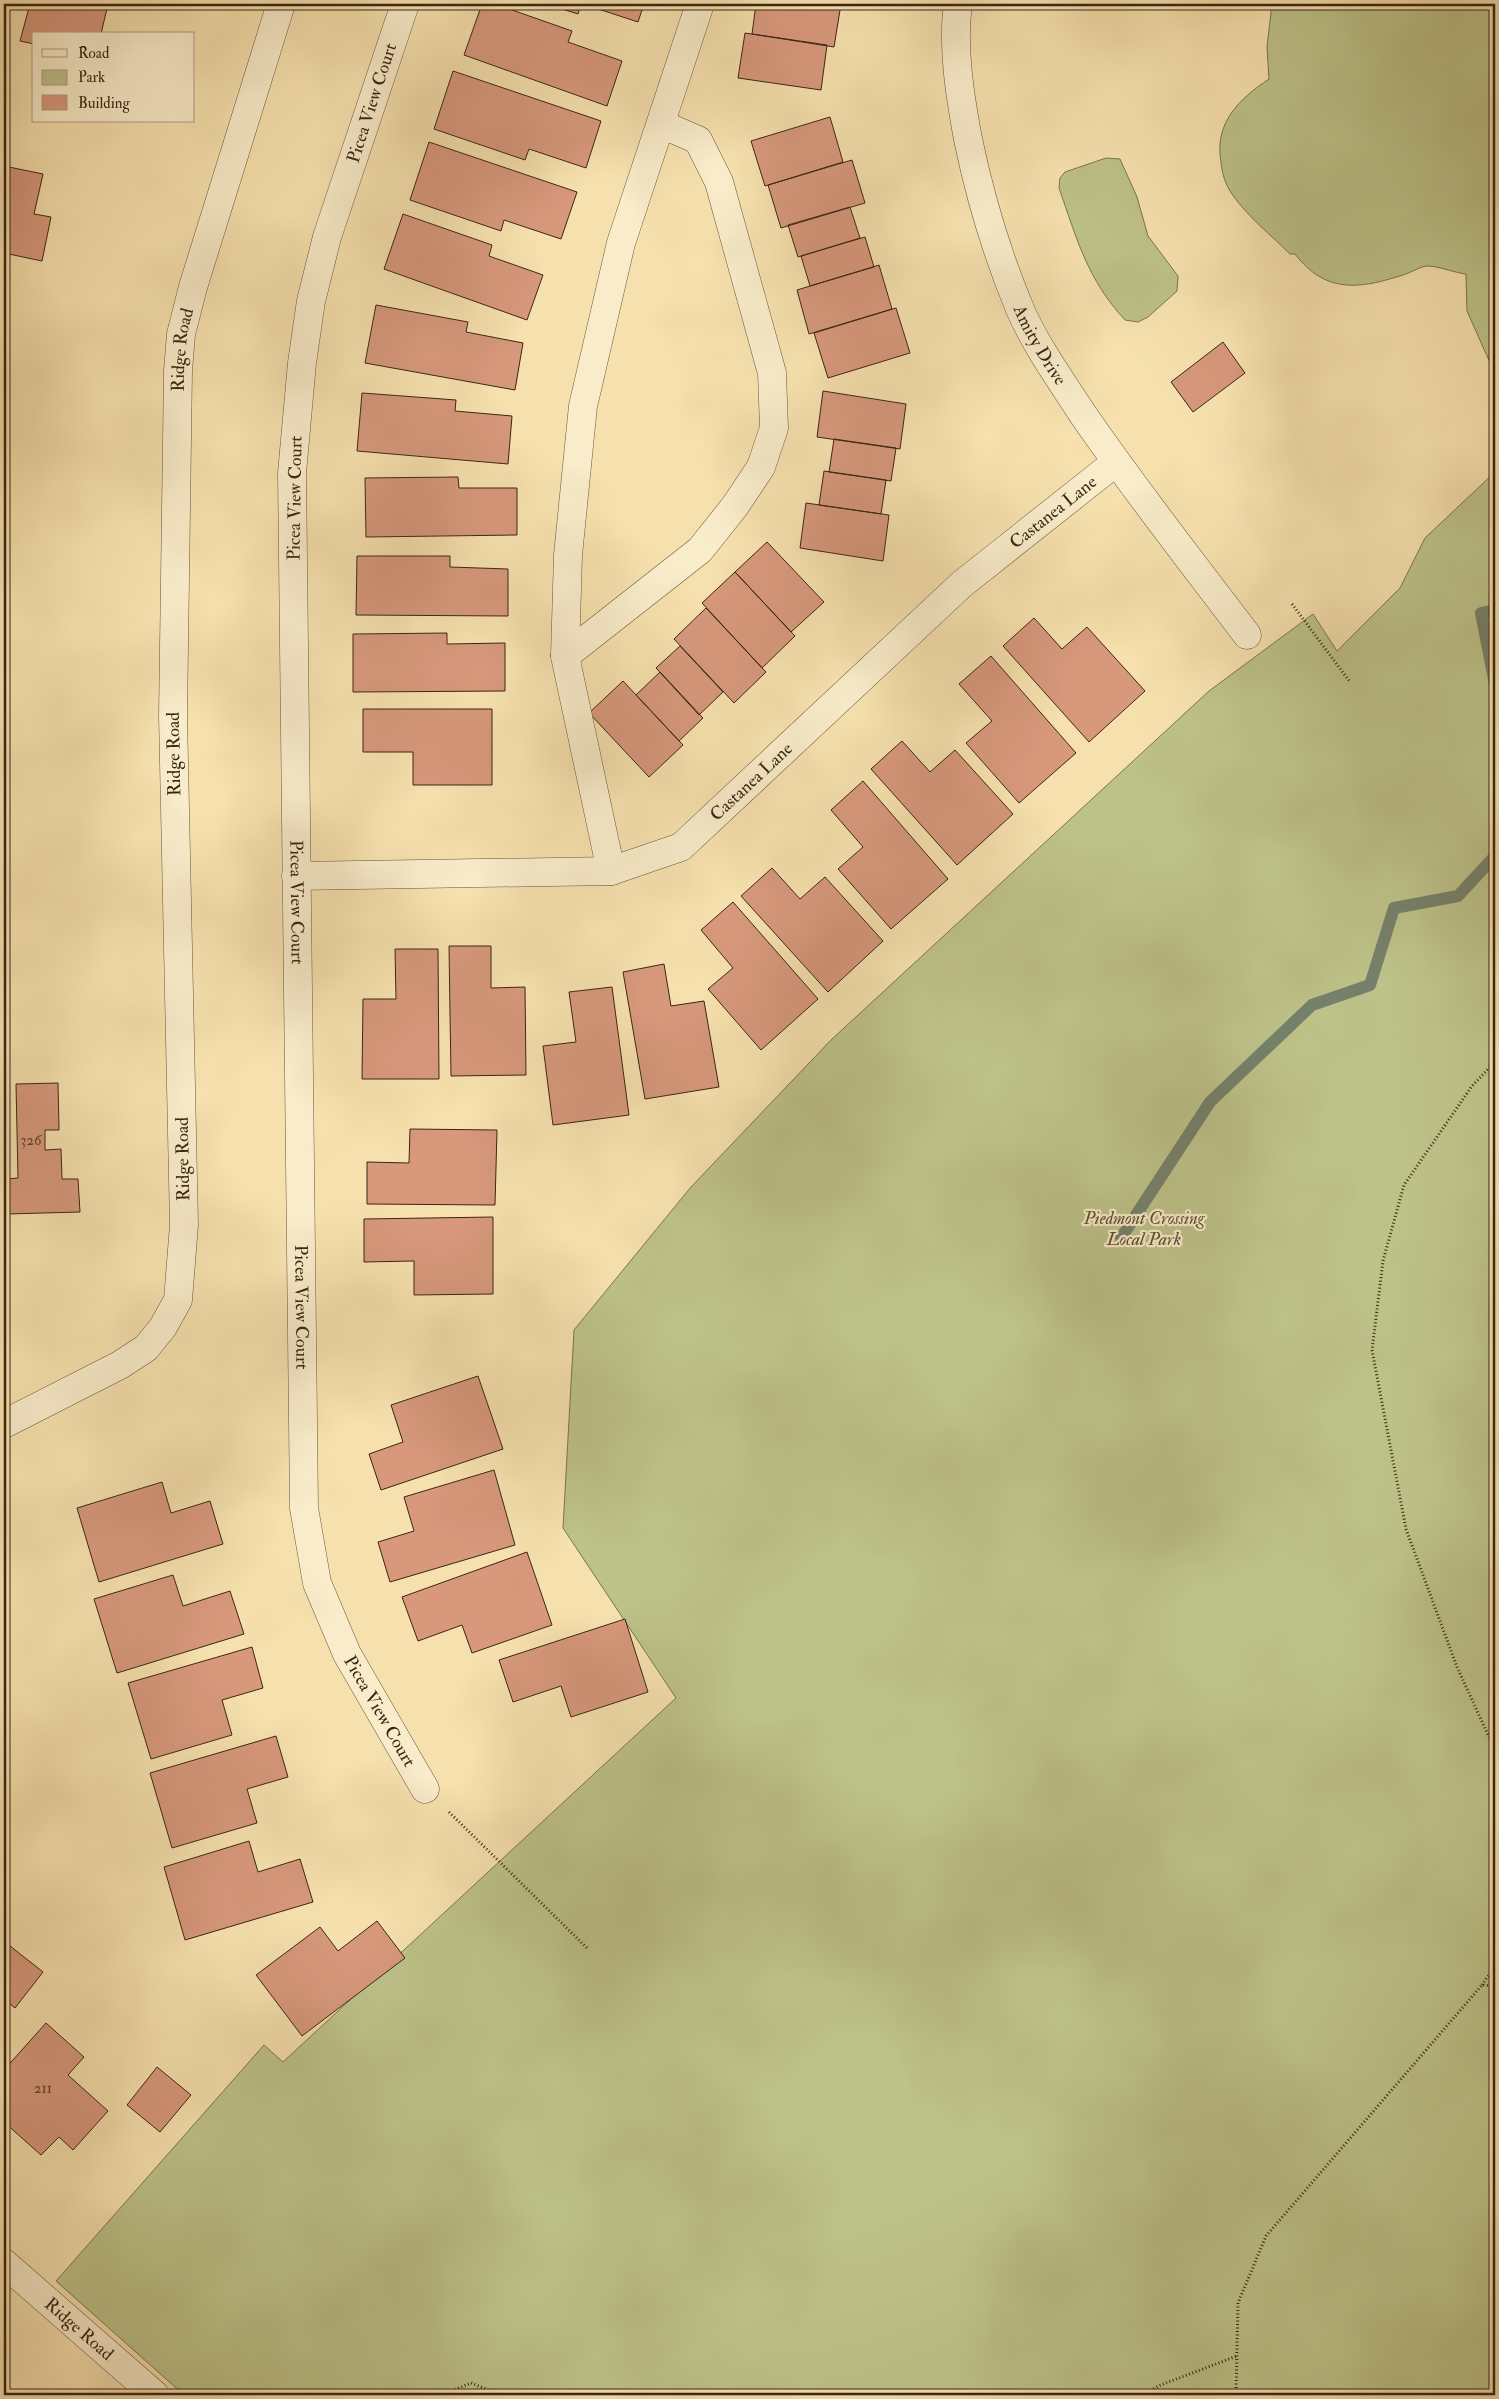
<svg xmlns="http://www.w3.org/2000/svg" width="1499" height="2399" font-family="'IM FELL Double Pica',serif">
  <rect width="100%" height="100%" fill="#f6e1ae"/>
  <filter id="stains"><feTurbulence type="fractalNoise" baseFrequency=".004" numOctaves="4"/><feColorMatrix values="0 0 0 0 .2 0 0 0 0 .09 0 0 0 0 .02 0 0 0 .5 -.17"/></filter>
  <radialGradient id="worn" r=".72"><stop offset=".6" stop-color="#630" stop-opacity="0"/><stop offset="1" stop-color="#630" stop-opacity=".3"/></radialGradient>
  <path fill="#bdc289" stroke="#7c744e" d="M1272,4H1495V374L1467,311L1466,274C1456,273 1438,266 1428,266C1421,266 1410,273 1403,275C1359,289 1326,294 1295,254H1290C1271,235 1247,216 1232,194C1225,184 1222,173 1221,162C1214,123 1239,99 1269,79L1267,47Z
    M1106,158L1120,159L1137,197L1148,236L1178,276L1177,291L1148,317L1138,322L1125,320C1087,279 1077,239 1059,188L1060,178L1065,172Z
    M1495,472V2395H184L56,2281L264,2045L283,2062L676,1698L563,1528L574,1330L691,1187L831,1040L1209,691L1313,614L1337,651L1400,588L1425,538Z"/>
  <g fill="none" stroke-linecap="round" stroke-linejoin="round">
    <path stroke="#75816b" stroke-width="12" d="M1495,610L1481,613L1495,684
      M1121,1238L1210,1102L1312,1005L1370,985L1394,908L1458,896L1495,856"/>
  </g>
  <path fill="#d7987c" stroke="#3a2613" d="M30,4H108L101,34H34V44L20,41Z
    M482,4H495L572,31L568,42L622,61L607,106L464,55Z
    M546,4H581L578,14Z
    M583,4H644L638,22Z
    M756,4H841L834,47L752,34Z
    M745,33L827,45L821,90L738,78Z
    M453,71L601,121L586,168L529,149L525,160L434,129Z
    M830,117L843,162L765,186L751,141Z
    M429,142L577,192L561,239L504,220L501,231L410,200Z
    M852,160L865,203L781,228L768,185Z
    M4,166L43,174L34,214L51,217L42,261L4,253Z
    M850,207L860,238L798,257L788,225Z
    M403,214L492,245L489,256L543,275L527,320L384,269Z
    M865,237L874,267L810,286L801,256Z
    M879,265L892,309L809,334L797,290Z
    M376,305L468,322L466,332L523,343L515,390L365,363Z
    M896,308L910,353L828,378L814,333Z
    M1223,342L1245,373L1193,412L1171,382Z
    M823,391L906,404L900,449L817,437Z
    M362,393L456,400L455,411L512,416L508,464L357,451Z
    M834,439L896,448L891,481L829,472Z
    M824,471L886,480L881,514L819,505Z
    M458,477L459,488H517V535L366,537L365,478Z
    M806,503L889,515L883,561L800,548Z
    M767,542L824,602L791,632L735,572Z
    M357,556H450V567L508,569V616L356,615Z
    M735,572L795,636L762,668L702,603Z
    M706,608L766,672L734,703L674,639Z
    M1034,618L1062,649L1087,627L1145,691L1089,742L1003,646Z
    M447,633V644L505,643V691L353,692V634Z
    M680,646L723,692L699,715L656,668Z
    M991,656L1076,753L1019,803L966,743L992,721L959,684Z
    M660,672L703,718L679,741L636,695Z
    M623,681L683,745L649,777L589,713Z
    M363,709H492V785H413V752H363Z
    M902,741L930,772L955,750L1013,814L957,865L871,769Z
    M863,781L948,879L891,929L838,869L863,847L831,810Z
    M772,868L800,899L825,877L883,941L828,992L741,896Z
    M733,902L818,999L761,1050L708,989L733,968L701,930Z
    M449,946H491V988L525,987L526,1075L451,1076Z
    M395,949H438L439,1079H362L363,999H396Z
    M664,964L671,1006L704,1001L719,1087L645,1099L623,972Z
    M612,987L629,1115L553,1125L543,1046L576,1042L569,992Z
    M58,1083L59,1130H45V1150L61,1149L62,1179H78L80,1212L7,1214L6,1179L18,1178L16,1084Z
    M410,1129L497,1130L495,1205L367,1204V1162L409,1163Z
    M493,1217V1294L414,1295V1261L364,1262V1219Z
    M478,1376L503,1449L381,1490L369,1454L403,1442L391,1405Z
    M494,1470L515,1545L390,1582L378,1542L414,1531L404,1497Z
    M162,1482L171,1513L210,1501L223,1544L99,1582L77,1508Z
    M527,1552L552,1625L472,1653L462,1625L418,1641L402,1597Z
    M173,1575L183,1606L230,1591L244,1634L117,1673L94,1599Z
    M625,1619L648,1692L571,1717L561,1686L513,1702L499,1660Z
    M252,1647L263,1688L222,1700L232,1735L151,1759L128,1683Z
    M276,1736L288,1777L247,1789L257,1823L172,1848L150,1773Z
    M249,1841L258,1872L300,1859L313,1902L185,1940L164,1867Z
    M377,1921L405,1958L302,2036L256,1975L320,1927L338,1951Z
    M5,1942L43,1972L15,2008L4,1999Z
    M46,2023L84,2057L68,2075L108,2111L73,2150L59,2137L41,2155L4,2122V2110L9,2105L4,2100V2070Z
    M157,2067L191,2095L160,2132L127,2105Z"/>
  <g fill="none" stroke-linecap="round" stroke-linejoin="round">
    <defs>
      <g id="minor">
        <path id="s1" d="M405,4L327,237L311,301L302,363L292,473L304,1508L317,1583L347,1654L425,1789"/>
        <path id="s2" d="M958,4C952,47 960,96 968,139C980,197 997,254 1020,309C1036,346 1060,379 1082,413C1134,489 1191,561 1247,635"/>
        <path d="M565,656L700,550L735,506L761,467L774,428L772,373L719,182L698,140L661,124"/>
        <path d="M611,871L565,656L568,555L583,406L621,243L700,4"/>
        <path id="s3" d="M296,876L611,871L681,847L962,584L1116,462"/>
        <path id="s4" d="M4,1424L120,1365L146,1348L163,1327L178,1300L184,1225L173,716L178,371L181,334L193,287L281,4"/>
        <path id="s5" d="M4,2263L155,2395"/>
      </g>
    </defs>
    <use href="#minor" stroke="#69553a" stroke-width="29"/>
    <path stroke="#3a2613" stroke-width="3" stroke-dasharray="1 2.5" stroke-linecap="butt" d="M1292,604L1350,682
      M1495,1062L1472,1086L1404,1185L1383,1261L1372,1350L1406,1529L1457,1667L1495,1750
      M449,1812L588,1949
      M1482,1985L1495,1966
      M442,2395L471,2383L501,2395
      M1145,2395L1158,2386L1237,2356
      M1236,2395L1238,2303L1266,2236L1482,1985L1495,1986"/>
    <use href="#minor" stroke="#f9ecca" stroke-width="28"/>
  </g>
  <g text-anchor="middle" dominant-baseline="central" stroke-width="4.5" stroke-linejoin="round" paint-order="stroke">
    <g font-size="15" fill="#61422d">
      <text x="31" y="1140">326</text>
      <text x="43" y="2088">211</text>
    </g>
    <g font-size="18" fill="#3a2613" stroke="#f9ecca">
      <text transform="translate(372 103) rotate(-72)">Picea View Court</text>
      <text stroke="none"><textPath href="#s2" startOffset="355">Amity Drive</textPath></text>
      <text stroke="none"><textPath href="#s4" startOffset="1170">Ridge Road</textPath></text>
      <text transform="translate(295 498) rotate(-89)">Picea View Court</text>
      <text stroke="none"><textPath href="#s3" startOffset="890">Castanea Lane</textPath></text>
      <text transform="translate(174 754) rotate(-91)">Ridge Road</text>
      <text stroke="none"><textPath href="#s3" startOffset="485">Castanea Lane</textPath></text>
      <text stroke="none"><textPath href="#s1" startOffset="914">Picea View Court</textPath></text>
      <text transform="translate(183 1159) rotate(-91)">Ridge Road</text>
      <text stroke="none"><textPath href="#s1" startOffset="1319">Picea View Court</textPath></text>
      <text stroke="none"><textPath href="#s1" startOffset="1739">Picea View Court</textPath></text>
      <text stroke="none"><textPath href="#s5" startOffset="100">Ridge Road</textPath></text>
    </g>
    <g font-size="18" font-style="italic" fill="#5b4d30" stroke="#f9ecca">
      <text x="1144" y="1218">Piedmont Crossing<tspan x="1144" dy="21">Local Park</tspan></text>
    </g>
  </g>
  <rect width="1499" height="2399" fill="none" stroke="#f6e1ae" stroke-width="20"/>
  <rect x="5" y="5" width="1489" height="2389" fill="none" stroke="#3a2613" stroke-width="2.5"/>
  <rect x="10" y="10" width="1479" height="2379" fill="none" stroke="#3a2613"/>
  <rect x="32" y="32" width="162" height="90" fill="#f9ecca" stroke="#ad9d81"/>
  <rect x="42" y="49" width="25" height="8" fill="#f9ecca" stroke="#ad9d81"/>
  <text x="78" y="58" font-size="15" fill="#3a2613">Road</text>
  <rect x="42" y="70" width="25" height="15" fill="#bdc289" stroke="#ad9d81"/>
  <text x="78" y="82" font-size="15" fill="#3a2613">Park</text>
  <rect x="42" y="95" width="25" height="15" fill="#d7987c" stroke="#ad9d81"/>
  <text x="78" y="108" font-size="15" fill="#3a2613">Building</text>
  <rect width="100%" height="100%" filter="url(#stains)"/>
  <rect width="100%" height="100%" fill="url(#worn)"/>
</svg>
